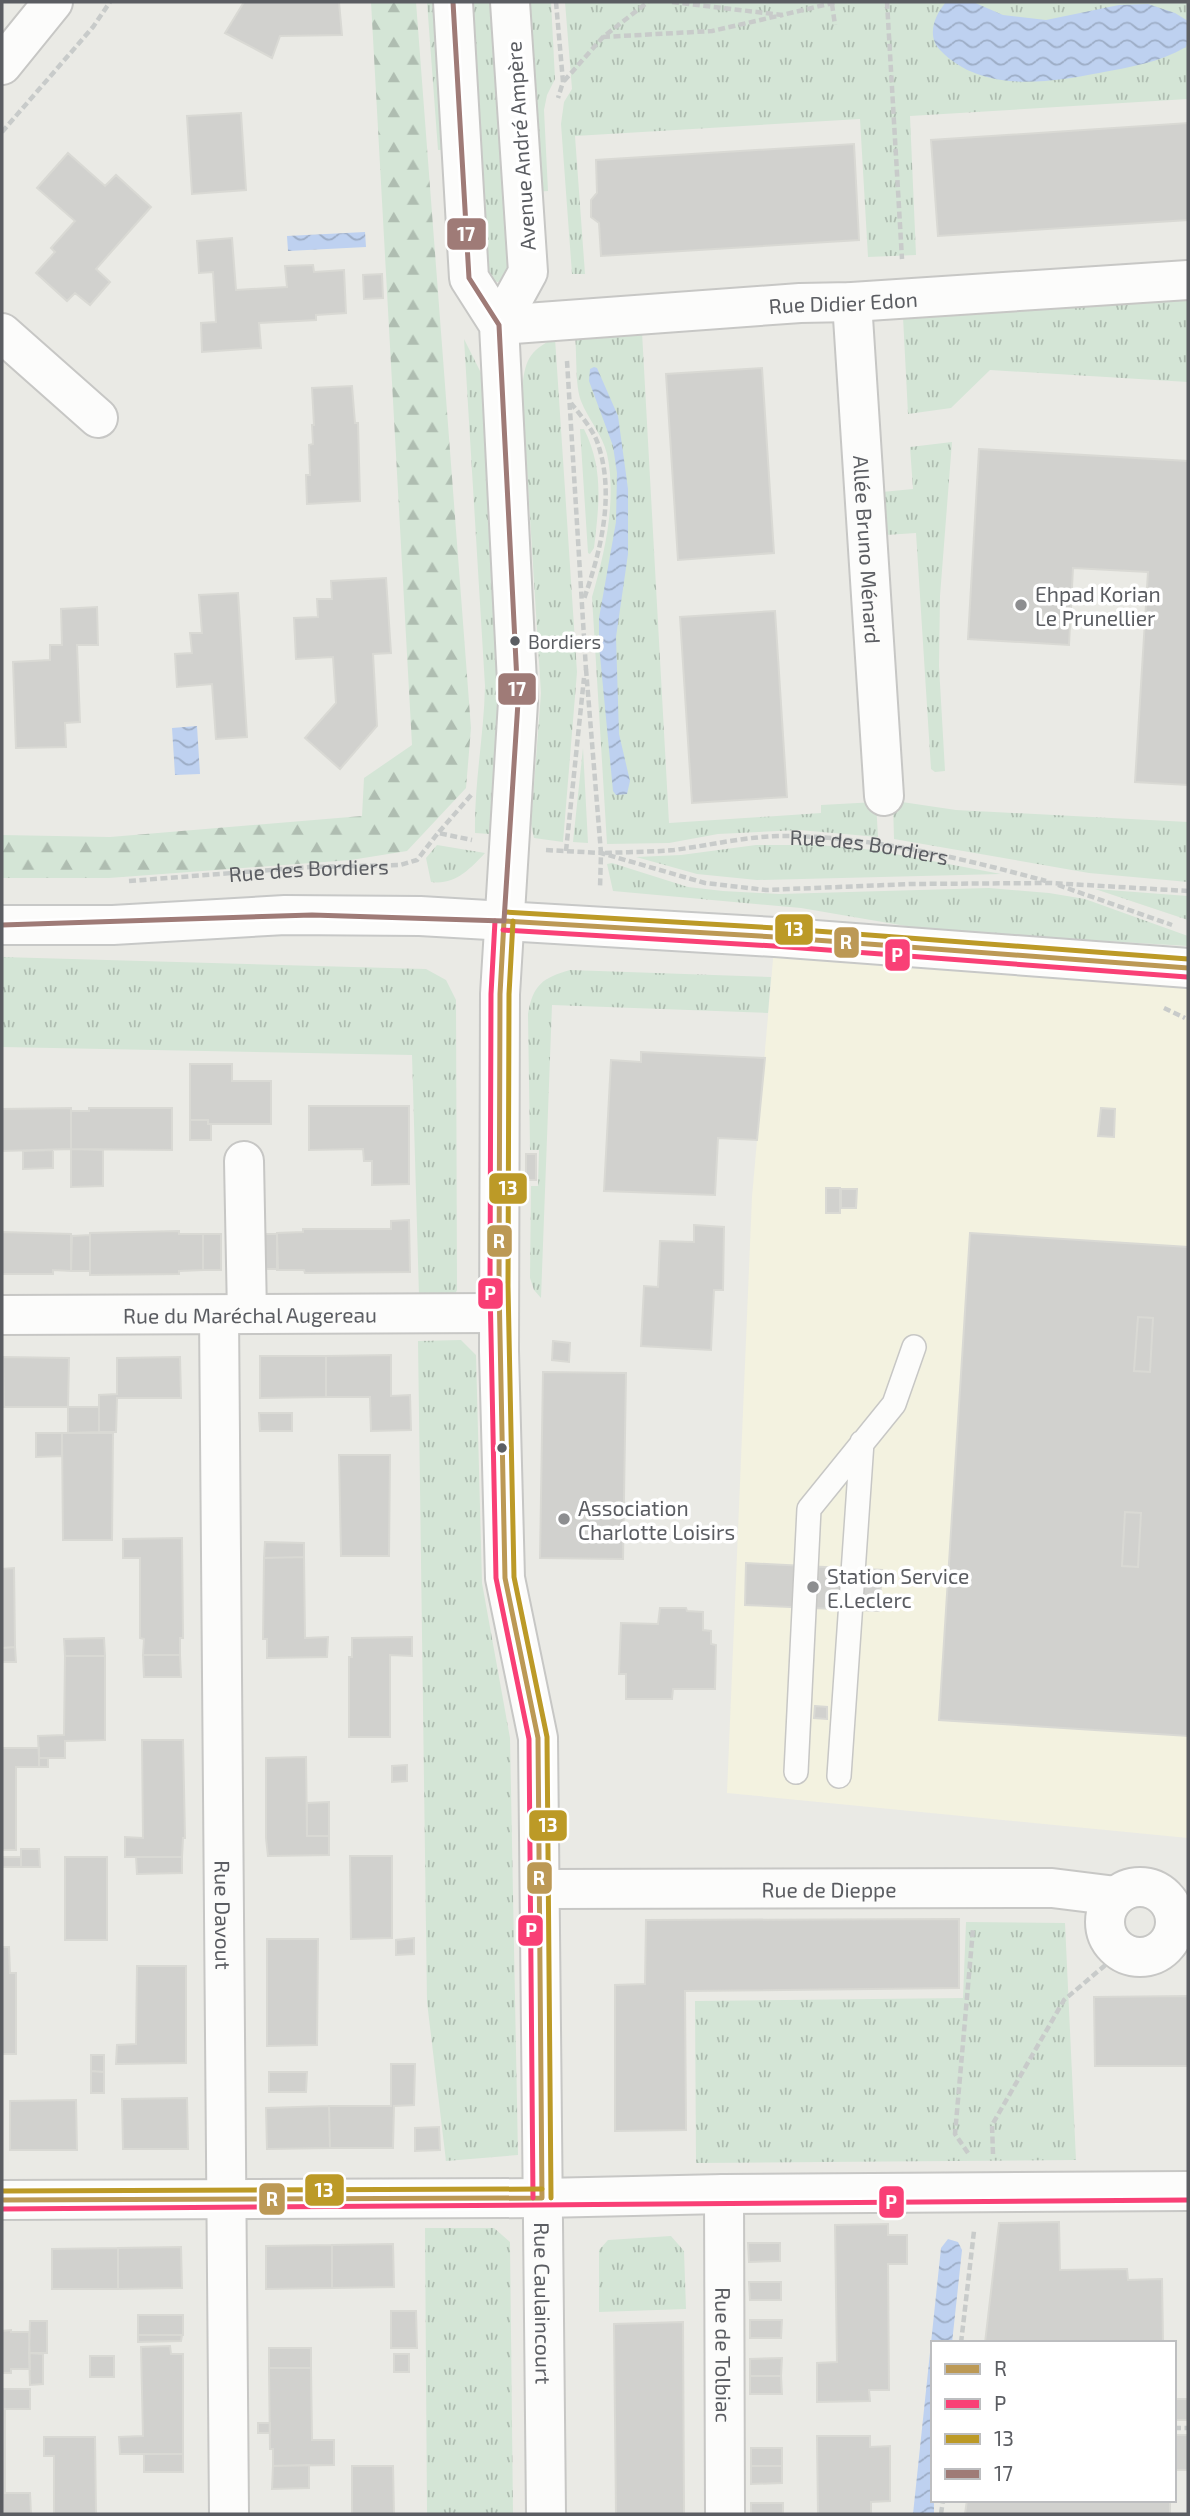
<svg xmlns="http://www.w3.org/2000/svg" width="1190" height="2516" font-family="'Exo 2',sans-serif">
  <defs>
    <pattern id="grass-tufts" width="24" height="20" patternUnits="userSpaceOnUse" patternTransform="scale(1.75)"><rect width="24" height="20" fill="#d4e5d6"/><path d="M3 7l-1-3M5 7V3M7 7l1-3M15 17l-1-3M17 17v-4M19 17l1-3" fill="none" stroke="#afbdb1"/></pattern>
    <pattern id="forest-firs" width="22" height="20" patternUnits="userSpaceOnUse" patternTransform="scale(1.75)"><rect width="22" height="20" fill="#d4e5d6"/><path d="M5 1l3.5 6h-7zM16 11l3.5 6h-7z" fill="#afbdb1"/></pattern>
    <pattern id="water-waves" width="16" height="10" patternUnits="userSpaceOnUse" patternTransform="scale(1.75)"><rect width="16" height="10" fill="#bed1f0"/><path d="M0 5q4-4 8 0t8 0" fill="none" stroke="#9dadc6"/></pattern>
  </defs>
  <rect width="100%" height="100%" fill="#eaeae5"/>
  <path fill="#f3f2e0" d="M775,937L1188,968V1838L727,1793L752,1197Z"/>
  <path fill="url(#grass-tufts)" d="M427,2H444L454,149L438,150Z
    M464,2H499L516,268L505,281L497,282L486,278Z
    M523,2H551L555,79L547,95L544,110L548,191L534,192Z
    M565,2H1188V99L910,116L916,255L868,257L860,119L575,136L585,274H572L561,124L564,102L572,89Z
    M1188,298V382L990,370L951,408L908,414L903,317Z
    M642,332L669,823L821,813V805L876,802L878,837L799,830L718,834L669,843L607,844L592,597C605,552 617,500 607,454C602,434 588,419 581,401C575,385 577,354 575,336Z
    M555,338L577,672L563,842L534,838L531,824L541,693L522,390C525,361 528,351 555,338Z
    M464,339L483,377L500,685L490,834L475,833C474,784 484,735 485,686Z
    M580,429H584C604,469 599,505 594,548L590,554L588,553Z
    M952,442L940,596L939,666L945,771L935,772L931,769L916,533L886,535L882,492L913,489L910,447Z
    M583,748L588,843L573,842Z
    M902,802L956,810L1188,822V882L1089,873L894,839L893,803Z
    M437,845L485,853C469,870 455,885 431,882L426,858Z
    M756,845H819L874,850L1001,874L757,880L697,874L636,857L681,855Z
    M612,863L688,887L723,891L779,894L989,888L1049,893L1085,899L1188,936V946L935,931L801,908L613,891L607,864Z
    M1095,889L1188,896V920Z
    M2,957L426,969L446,980L456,1000L457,1290L455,1294L419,1296L412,1055L2,1047Z
    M570,970L771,977L768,1013L552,1005L541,1298L534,1290L530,1278L531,1186H538L539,1150H530L528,1014C533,985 542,978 570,970Z
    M461,1340L476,1355L482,1583L510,1738L518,2155L446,2161L427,2002L418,1341Z
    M966,1922L1065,1923L1076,2160L696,2163L695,2001L963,1998Z
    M425,2228H494L510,2242L513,2514H427Z
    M671,2236L684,2251L686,2309L599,2312V2250L608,2240Z"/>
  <path fill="url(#forest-firs)" d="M371,2H416L471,728L466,788L407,851L351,860L109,878H2V835L110,837L362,816L364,778L412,745Z"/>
  <path fill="url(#water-waves)" d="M946,2H973L1003,15L1046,20L1119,5L1148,4L1175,13L1188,21V41L1186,47C1158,63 1130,67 1099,73C1047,83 981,93 940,50C926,35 935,15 946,2Z
    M365,232L366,247L288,251L287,236Z
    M594,367L597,368L618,416L628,489V554L616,637L619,734L630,781L627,794L616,795L613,791L599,645V618L616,522L617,473L613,446L589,381L590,369Z
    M197,726L200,774L175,775L172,728Z
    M948,2239L958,2242L962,2250L952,2343H933L934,2514H913L941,2248Z"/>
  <path fill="#d1d1ce" stroke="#d9d9d4" stroke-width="2" d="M244,2H339L342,35L280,36L272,58L225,33Z
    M241,113L246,190L192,194L187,116Z
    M1188,123V220L938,236L931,140Z
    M854,144L859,240L601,256L599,223L591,217V200L597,193L596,160Z
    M68,153L105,186L116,175L151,207L96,269L110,282L90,305L75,293L67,301L36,273L55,252L51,248L75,221L37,188Z
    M232,238L236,290L287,287L285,266L313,265L314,272L344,270L346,313L316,315V320L259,323L261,348L202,352L201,323L216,322L213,272L199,273L197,241Z
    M382,274L383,298L364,299L363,275Z
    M762,368L774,553L678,560L666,374Z
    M352,386L355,423H358L360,501L307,504L306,475H310L309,445L313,444L312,425H314L312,388Z
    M979,449L1188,461V785L1135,782L1148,572L1073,568L1069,645L968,639Z
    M386,578L391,653L373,654L377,726L340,769L305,738L336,703L333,657L296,659L294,618L318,617L317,599H332L331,581Z
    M238,593L247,737L216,739L212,684L177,687L175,654L192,653L190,633H202L199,595Z
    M97,607L98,645H77L80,722L65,723L66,747L16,748L13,662L50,660V645H62L61,609Z
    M775,611L787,797L692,803L680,617Z
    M641,1052L765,1058L757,1140L718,1138L715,1195L604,1191L611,1060L641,1062Z
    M190,1064H232V1081H271V1124H208V1120H190Z
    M309,1106H409V1184L372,1185V1161H364L363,1149L309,1150Z
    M71,1108V1149L2,1151V1109Z
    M89,1108H172V1150L71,1149V1111H89Z
    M1101,1108L1115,1109L1114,1137L1098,1136Z
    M190,1120H208V1124H211V1140H190Z
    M71,1149L103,1150V1186L71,1187Z
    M53,1150V1168L23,1169V1151Z
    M526,1154H536V1180H526Z
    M826,1188H840V1213H826Z
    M841,1189H857L856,1208H841Z
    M409,1220L410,1272L305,1273L304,1270H277V1233L303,1232V1229H391V1221Z
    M694,1225L724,1227L723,1290H714L711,1350L641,1346L644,1286L658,1287L660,1241L694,1242Z
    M179,1231V1234H203V1270L179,1271V1274L90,1275V1233Z
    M2,1232L71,1234V1271L53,1270V1274H2Z
    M970,1233L1188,1247V1736L939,1720Z
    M203,1234H221V1270H203Z
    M261,1234H277L278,1269H262Z
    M90,1235V1271H71L72,1236Z
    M1138,1317L1153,1318L1150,1372L1134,1371Z
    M553,1341L570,1343L569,1362L552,1360Z
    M391,1355V1396L410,1395L411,1430L371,1431L370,1397H326V1356Z
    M260,1356H326V1397L260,1398Z
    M3,1357L69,1358L68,1407H4Z
    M180,1357L181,1398H117L116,1432H99V1395L117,1394V1358Z
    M543,1372L626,1373L623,1559L540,1558Z
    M68,1407H99V1432L68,1433Z
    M259,1413H292V1431H260Z
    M36,1433H62V1456L36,1457Z
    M62,1433H113L112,1540H63Z
    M339,1455H390L389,1556H341Z
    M1125,1512L1141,1513L1138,1567L1122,1566Z
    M182,1538L183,1638H180V1655H143L144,1639L140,1638V1558H123V1539Z
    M265,1542L304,1543V1557L264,1558Z
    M304,1557L305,1638L328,1637L327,1657L267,1658V1639H263L264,1558Z
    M746,1563L882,1570L879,1611L745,1605Z
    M14,1568L15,1647L2,1648V1569Z
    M660,1608H686L687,1611L703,1612V1630L711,1631V1644L716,1645L715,1689H673L672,1699H626V1674H619L621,1623L658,1624Z
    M412,1637V1656L390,1655V1737H349V1657H352V1638Z
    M104,1638L105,1656H65L64,1639Z
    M15,1647L16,1662H2V1648Z
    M143,1655H180L181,1677H144Z
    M65,1656H105V1740L65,1741V1758H39L38,1736L64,1735Z
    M815,1706L827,1707V1719L814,1718Z
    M142,1740H183L185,1838H183L182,1857H125V1837L143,1838Z
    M2,1748H39V1767H16V1850H2Z
    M306,1757L307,1836H329V1855L268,1856L266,1838V1758Z
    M39,1758H48V1767H39Z
    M407,1765V1781L392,1782V1766Z
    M329,1802V1836H307V1803Z
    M21,1849H39L40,1867H21Z
    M350,1856H392V1938L351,1939Z
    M2,1857H21V1867H2Z
    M65,1857H107V1940H65Z
    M136,1857H182V1873L137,1874Z
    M959,1919V1988L685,1991L686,2130L615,2131V1985L645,1984L646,1920Z
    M414,1938V1954L396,1955V1940Z
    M267,1939H318L317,2045L267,2046Z
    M2,1947H9L10,1973H16V2054H2Z
    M137,1966H186V2063L116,2064L117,2045L136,2044Z
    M1188,1996V2066H1095L1094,1997Z
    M91,2055H104V2072L91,2071Z
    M391,2064H415L414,2105L394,2106L393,2148H330L329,2106H391Z
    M91,2071L104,2072V2093H91Z
    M269,2072H307L306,2092H269Z
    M187,2098L188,2149H123L122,2099Z
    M76,2100L77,2150H10V2101Z
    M329,2106L330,2148L267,2149L266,2108Z
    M439,2127L440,2150L415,2151V2128Z
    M1059,2222L1060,2270L1127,2269L1128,2280L1162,2279L1163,2343H985L999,2223Z
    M888,2224V2235H907V2264H888L889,2390H869L870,2401L817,2402V2363L837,2362L835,2225Z
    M748,2243H780V2261L749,2262Z
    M393,2244L394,2287L332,2288V2245Z
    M332,2245V2288L266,2289V2246Z
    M181,2247L182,2288L118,2289V2248Z
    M118,2248V2289H52V2249Z
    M749,2282H781V2300H750Z
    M391,2311H416L417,2348H391Z
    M138,2315H183V2335H138Z
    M750,2320H782L781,2338H750Z
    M30,2321H47V2353H29Z
    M683,2322L684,2514H616L614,2324Z
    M11,2330V2332H29L30,2369H11V2373H2V2331Z
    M138,2335H182L181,2341L138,2342Z
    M170,2346L171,2354H183V2454H120L119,2437L143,2436L141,2347Z
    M269,2348H311V2368H269Z
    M29,2353L43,2354V2384L30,2385Z
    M394,2354H409V2372H394Z
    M90,2356H114V2377H90Z
    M782,2358L781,2376H750V2359Z
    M269,2368H311L312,2440H334V2465L273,2466V2449H270Z
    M750,2376H781L782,2394H750Z
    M2,2389H30V2409H5V2493H30L31,2514H2Z
    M1174,2399H1188V2420H1174Z
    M258,2423H270V2433H258Z
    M1176,2435H1188V2470H1176Z
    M817,2436H870V2447L890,2446V2501L871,2502V2514H818Z
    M44,2437H95L96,2514H54V2456H44Z
    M751,2448H782V2466H751Z
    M144,2454H183V2472H144Z
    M309,2465V2488L272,2489L273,2466Z
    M352,2466H393L394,2514H352Z
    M751,2466H782V2483L751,2484Z
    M967,2500H1170V2514H965Z
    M751,2503H783V2514H751Z"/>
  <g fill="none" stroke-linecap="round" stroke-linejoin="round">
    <defs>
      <path id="lane" d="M796,1772L809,1509L894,1404L914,1347
        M839,1776L862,1442"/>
      <g id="street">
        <path id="s3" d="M453,2L469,278L499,325L518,702L500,994L499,1351L505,1578L538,1738L546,2514"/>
        <path d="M2,65L53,2"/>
        <path id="s4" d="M852,302L884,796"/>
        <path id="s5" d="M499,325L800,303L852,302L1188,280"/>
        <path d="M499,325L528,272L510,2"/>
        <path d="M2,333L98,418"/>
        <path d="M244,1161L247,1314"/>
        <path id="s6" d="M2,1315L499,1313"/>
        <path id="s7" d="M219,1315L229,2514"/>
        <circle cx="1140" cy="1922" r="35"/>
        <path id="s8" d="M540,1889L1052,1888L1116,1896"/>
        <path id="s9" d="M724,2194L725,2514"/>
        <path d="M2,2200L542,2198L724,2194L1188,2191"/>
      </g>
      <path id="secondary" d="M2,925H113L285,915L420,916L775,937L1188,968"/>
    </defs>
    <use href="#lane" stroke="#c7c7c5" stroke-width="26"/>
    <use href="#street" stroke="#c7c7c5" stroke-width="42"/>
    <use href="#secondary" stroke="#c7c8c7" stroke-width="42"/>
    <g stroke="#c8cbca" stroke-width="4.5" stroke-dasharray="7 3.5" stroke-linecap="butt">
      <path d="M556,2L563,82L558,98"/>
      <path d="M672,2L782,15L837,2"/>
      <path d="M887,2L902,259"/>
      <path d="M832,4L835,25"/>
      <path d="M603,37L712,31L782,15"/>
      <path d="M564,81L603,37L648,2"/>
      <path d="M2,132L93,27L110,2"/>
      <path d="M567,361L586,670"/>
      <path d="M571,403C580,415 593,429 598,444C615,495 601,550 584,599"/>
      <path d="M586,669L601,853L600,888"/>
      <path d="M439,832L472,794"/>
      <path d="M546,850L601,853L705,883L766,890L911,884L1051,883L1188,891"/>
      <path d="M566,851L584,678"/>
      <path id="s1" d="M605,853C628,852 652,852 674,850C712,845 747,836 785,836C870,836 965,859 1046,881"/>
      <path id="s2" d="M129,881L309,867L400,865L417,860L438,833L472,840"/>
      <path d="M1058,885L1172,925"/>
      <path d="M1164,1008L1185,1018"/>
      <path d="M968,2153L955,2134L973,1929"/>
      <path d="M993,2154L992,2125L1064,2000L1121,1952"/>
      <path d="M961,2343L974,2231"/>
      <path d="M1174,2428H1188"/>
      <path d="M941,2514L943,2500"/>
    </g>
    <use href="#lane" stroke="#fcfcfb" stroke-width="23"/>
    <use href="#street" stroke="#fcfcfb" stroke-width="38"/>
    <use href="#secondary" stroke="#fcfcfb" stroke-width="38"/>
    <defs>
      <path id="bus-1" d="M504,921L500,994L499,1286L505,1578L538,1738L542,2198
        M504,921L775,937L1188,968
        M2,2200L542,2198"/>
      <path id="bus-2" d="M495,921L491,994L490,1286L496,1578L529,1739L533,2198
        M503,930L774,946L1187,977
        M2,2209C397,2207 793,2202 1188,2200"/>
      <path id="bus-3" d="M505,912L776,928L1188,959
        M513,921L509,994L508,1286L514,1577L547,1737L551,2198
        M2,2191L542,2189"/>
      <path id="bus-4" d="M453,2L469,278L499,325L518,702L504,921
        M2,925L312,915L504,921"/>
    </defs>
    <use href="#bus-1" stroke="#fff" stroke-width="10"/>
    <use href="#bus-2" stroke="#fff" stroke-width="10"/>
    <use href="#bus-3" stroke="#fff" stroke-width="10"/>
    <use href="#bus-4" stroke="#fff" stroke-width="10"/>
    <use href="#bus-1" stroke="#bc9955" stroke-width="5"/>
    <use href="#bus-2" stroke="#f94076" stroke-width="5"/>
    <use href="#bus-3" stroke="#bc9a27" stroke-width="5"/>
    <use href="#bus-4" stroke="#9f7b77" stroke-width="5"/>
  </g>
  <g fill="#8d8e90" stroke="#fff" stroke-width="2.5">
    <circle cx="1021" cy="605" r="7"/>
    <circle cx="564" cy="1519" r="7"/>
    <circle cx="813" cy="1587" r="7"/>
  </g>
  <g fill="#5b5d62" stroke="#fff" stroke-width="2.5">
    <circle cx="515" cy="641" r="6"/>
    <circle cx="502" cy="1448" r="6"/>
  </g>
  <g text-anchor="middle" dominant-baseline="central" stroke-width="7" stroke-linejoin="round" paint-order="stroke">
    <g font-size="19" fill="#5b5d62" stroke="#fff" text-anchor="start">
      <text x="528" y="641">Bordiers</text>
    </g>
    <g font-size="21" fill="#5b5d62" stroke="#fff">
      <text transform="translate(520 146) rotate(-94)">Avenue André Ampère</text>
      <text stroke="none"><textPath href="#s5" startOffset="345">Rue Didier Edon</textPath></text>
      <text stroke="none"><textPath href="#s4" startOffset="248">Allée Bruno Ménard</textPath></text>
      <text stroke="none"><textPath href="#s1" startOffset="266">Rue des Bordiers</textPath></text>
      <text stroke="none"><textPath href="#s2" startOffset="180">Rue des Bordiers</textPath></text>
      <text stroke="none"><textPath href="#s6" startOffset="248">Rue du Maréchal Augereau</textPath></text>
      <text stroke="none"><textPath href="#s8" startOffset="289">Rue de Dieppe</textPath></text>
      <text stroke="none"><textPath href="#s7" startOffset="600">Rue Davout</textPath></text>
      <text stroke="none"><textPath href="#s3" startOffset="2315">Rue Caulaincourt</textPath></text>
      <text stroke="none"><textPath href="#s9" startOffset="161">Rue de Tolbiac</textPath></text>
    </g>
    <g font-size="21" fill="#5b5d62" stroke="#fff" text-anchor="start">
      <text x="1035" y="593">Ehpad Korian<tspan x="1035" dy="24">Le Prunellier</tspan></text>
      <text x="578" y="1507">Association<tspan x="578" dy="24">Charlotte Loisirs</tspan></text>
      <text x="827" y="1575">Station Service<tspan x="827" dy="24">E.Leclerc</tspan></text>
    </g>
  </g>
  <g stroke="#fff" stroke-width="2.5">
    <rect x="446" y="217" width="41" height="34" rx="7" fill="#9f7b77"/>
    <rect x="497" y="672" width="40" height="34" rx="7" fill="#9f7b77"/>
    <rect x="774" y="913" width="40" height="33" rx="7" fill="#bc9a27"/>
    <rect x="833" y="926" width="27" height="33" rx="7" fill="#bc9955"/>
    <rect x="884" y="938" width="27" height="34" rx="7" fill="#f94076"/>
    <rect x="488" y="1172" width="40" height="33" rx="7" fill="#bc9a27"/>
    <rect x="486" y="1224" width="27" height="34" rx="7" fill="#bc9955"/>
    <rect x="477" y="1277" width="27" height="33" rx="7" fill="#f94076"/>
    <rect x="528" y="1809" width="40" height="33" rx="7" fill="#bc9a27"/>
    <rect x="526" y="1861" width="27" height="34" rx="7" fill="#bc9955"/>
    <rect x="517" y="1914" width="27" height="33" rx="7" fill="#f94076"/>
    <rect x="304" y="2173" width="41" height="34" rx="7" fill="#bc9a27"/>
    <rect x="258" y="2182" width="28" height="34" rx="7" fill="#bc9955"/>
    <rect x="878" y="2185" width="27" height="34" rx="7" fill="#f94076"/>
  </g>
  <g font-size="19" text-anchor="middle" font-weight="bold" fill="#fff">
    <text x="466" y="241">17</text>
    <text x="517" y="696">17</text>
    <text x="794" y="936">13</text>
    <text x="846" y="949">R</text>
    <text x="897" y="962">P</text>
    <text x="508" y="1195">13</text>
    <text x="499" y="1248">R</text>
    <text x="490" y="1300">P</text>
    <text x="548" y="1832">13</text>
    <text x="539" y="1885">R</text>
    <text x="531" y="1937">P</text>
    <text x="324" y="2197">13</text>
    <text x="272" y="2206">R</text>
    <text x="891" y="2209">P</text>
  </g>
  <rect width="1190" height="2516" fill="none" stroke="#5b5d62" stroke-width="7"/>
  <rect x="931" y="2341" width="245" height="161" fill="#ffffff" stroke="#bdbec0" stroke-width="2"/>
  <rect x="945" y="2364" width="35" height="10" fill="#bc9955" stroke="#bdbec0" stroke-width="2"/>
  <text x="994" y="2376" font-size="21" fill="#5b5d62">R</text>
  <rect x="945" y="2399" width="35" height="10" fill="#f94076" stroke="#bdbec0" stroke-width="2"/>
  <text x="994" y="2411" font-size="21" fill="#5b5d62">P</text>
  <rect x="945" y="2434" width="35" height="10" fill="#bc9a27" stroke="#bdbec0" stroke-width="2"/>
  <text x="994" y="2446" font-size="21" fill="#5b5d62">13</text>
  <rect x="945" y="2469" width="35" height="10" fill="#9f7b77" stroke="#bdbec0" stroke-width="2"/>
  <text x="994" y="2481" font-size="21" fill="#5b5d62">17</text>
</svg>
